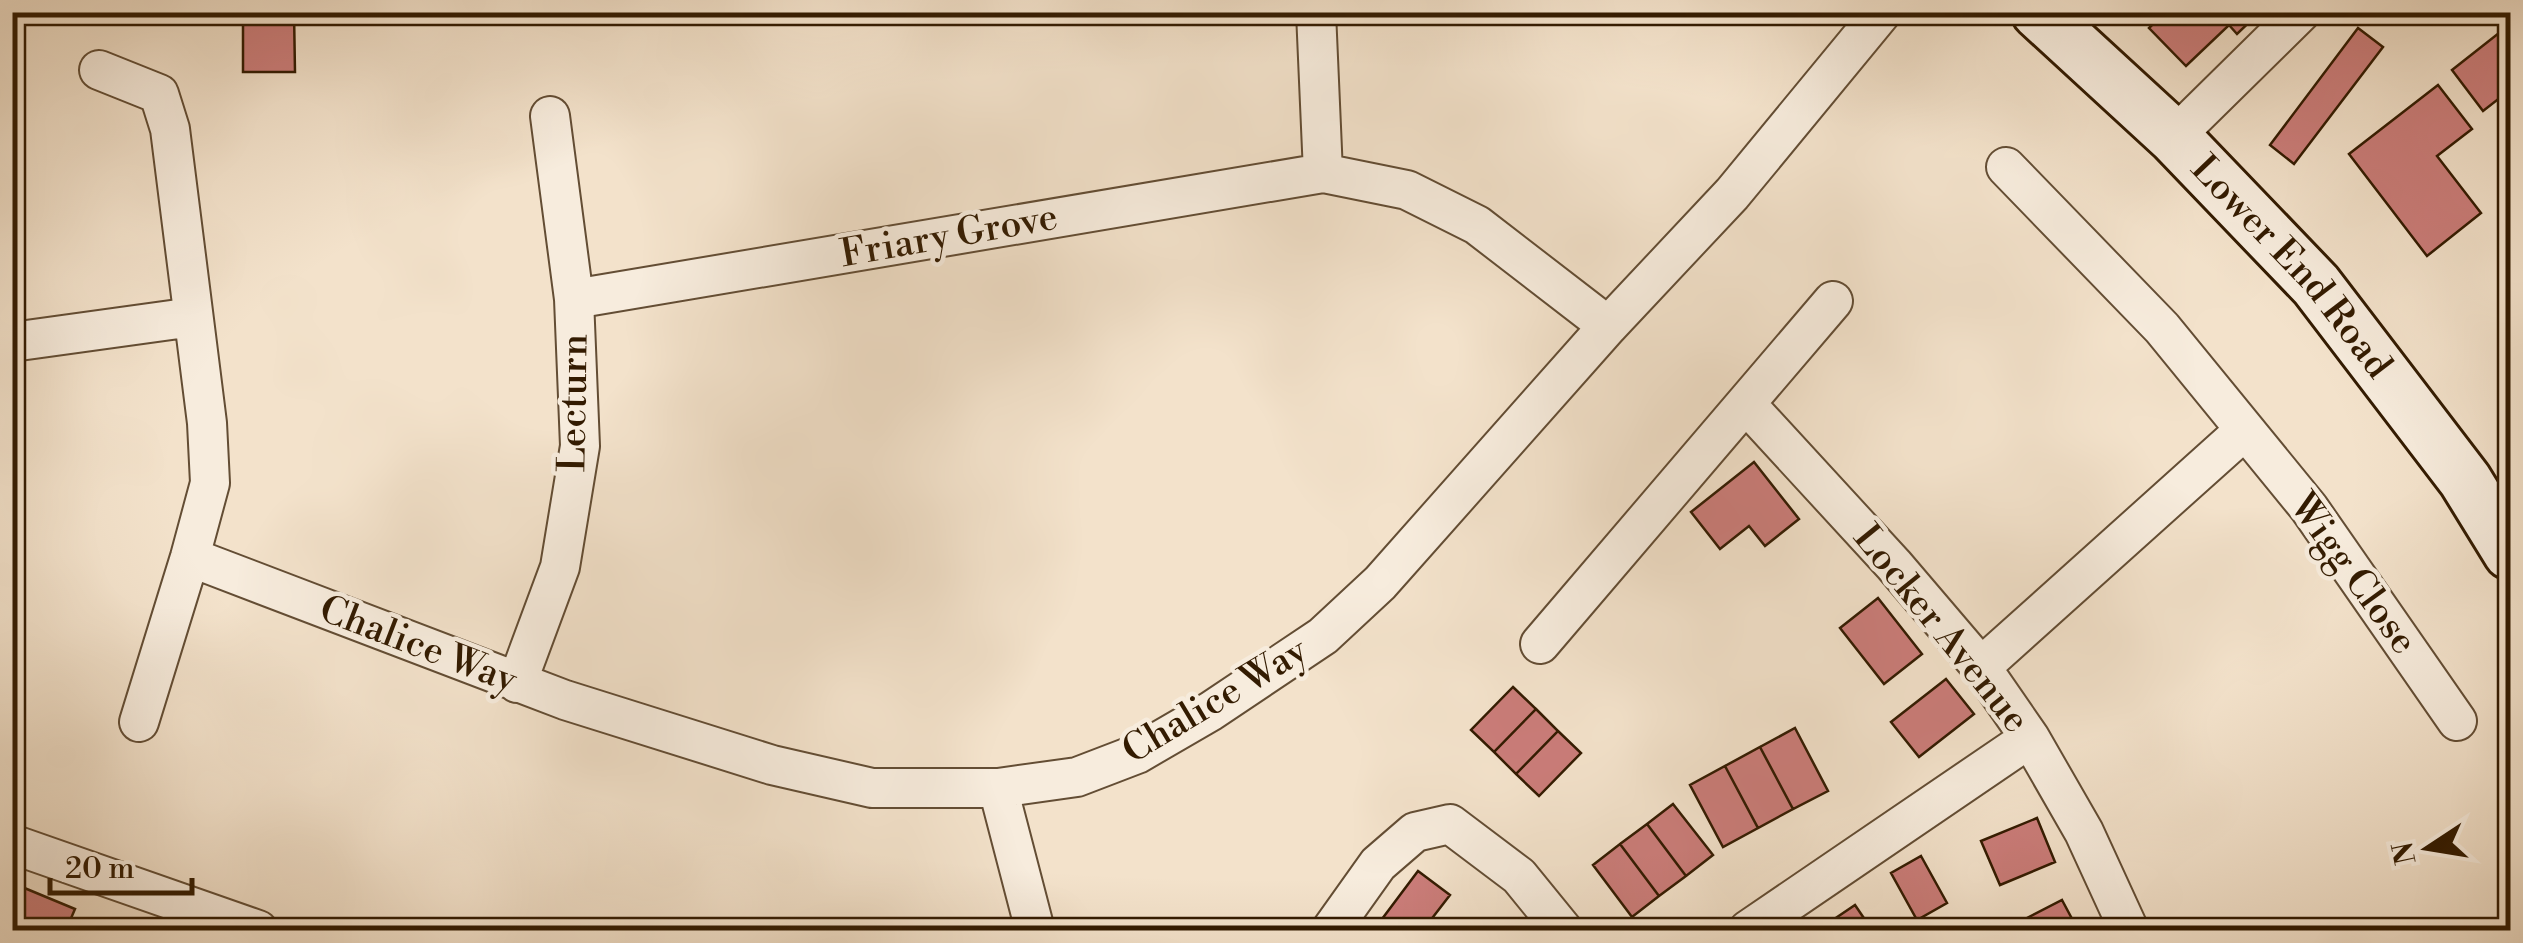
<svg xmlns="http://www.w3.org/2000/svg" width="2523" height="943" font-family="'Libre Bodoni',serif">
  <rect width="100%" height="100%" fill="#f3e2cb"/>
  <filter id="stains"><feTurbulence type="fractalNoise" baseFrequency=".002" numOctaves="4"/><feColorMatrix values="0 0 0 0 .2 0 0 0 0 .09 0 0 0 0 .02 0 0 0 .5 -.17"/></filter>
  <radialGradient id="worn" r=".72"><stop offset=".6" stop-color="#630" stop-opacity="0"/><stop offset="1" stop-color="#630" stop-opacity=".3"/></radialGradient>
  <path fill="#cb7d7a" stroke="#331b01" stroke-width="2.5" d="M243,12H294L295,72H243Z
    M2165,12H2260L2237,34L2229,25L2186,66L2149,28Z
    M2358,28L2383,47L2294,164L2270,145Z
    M2504,29L2510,38V90L2483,111L2452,70Z
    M2438,85L2472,129L2437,156L2481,213L2427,256L2349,154Z
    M1754,462L1799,519L1765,546L1749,526L1720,549L1691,512Z
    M1878,598L1922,654L1884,684L1840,628Z
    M1946,679L1974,714L1919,757L1891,722Z
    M1513,687L1536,709L1494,752L1471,730Z
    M1536,709L1558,731L1516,774L1494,752Z
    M1795,728L1828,791L1793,809L1760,747Z
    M1558,731L1581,753L1539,796L1516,774Z
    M1760,747L1793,809L1758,828L1725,766Z
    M1725,766L1758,828L1723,847L1690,785Z
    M1673,804L1713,855L1686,876L1647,824Z
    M2037,818L2055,862L2000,885L1981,841Z
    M1647,824L1686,876L1659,896L1620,844Z
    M1620,844L1659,896L1632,917L1593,865Z
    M1921,856L1947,903L1917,920L1891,873Z
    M1418,871L1450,895L1423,930H1397L1382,919Z
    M22,887L75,909L66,930H12V911Z
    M2062,900L2078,930H2033L2027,918Z
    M1855,905L1872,930H1818Z"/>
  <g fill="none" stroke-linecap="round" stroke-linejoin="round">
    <defs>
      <path id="street" d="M1316,12L1323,173
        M99,70L159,94L170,129L207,423L210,483L190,557L139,722
        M2174,137L2301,12
        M2006,167L2162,328L2309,508L2457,721
        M574,299L1323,173L1407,190L1477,225L1608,326
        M12,342L193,317
        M1746,404L1894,565L1981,667L2030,738L2084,832L2129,930
        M190,557L565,700L772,765L872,788H998L1077,777L1137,754L1211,711L1323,636L1380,583L1608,326L1732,194L1882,12
        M1540,644L1833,301
        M1981,667L2245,430
        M517,683L560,567L580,446L574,299L550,116
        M998,788L1035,930
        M12,844L258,930
        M1331,930L1378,864L1415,832L1450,824L1519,876L1563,930
        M1748,930L2030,738"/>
      <g id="secondary">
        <path id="s1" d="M2038,12L2174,137L2316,285L2465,480L2510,553"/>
      </g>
    </defs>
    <use href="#street" stroke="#634d34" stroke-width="42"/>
    <use href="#secondary" stroke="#331b01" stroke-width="58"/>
    <use href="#street" stroke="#f7ecdd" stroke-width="38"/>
    <use href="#secondary" stroke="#f7ecdd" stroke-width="52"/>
  </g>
  <g text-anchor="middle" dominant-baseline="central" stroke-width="9" stroke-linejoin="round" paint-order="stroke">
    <g font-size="38" fill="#331b01" stroke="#f7ecdd">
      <text transform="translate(949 236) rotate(-10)">Friary Grove</text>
      <text stroke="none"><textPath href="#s1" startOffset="360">Lower End Road</textPath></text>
      <text transform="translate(574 403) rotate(-89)">Lecturn</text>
      <text transform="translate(2353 574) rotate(54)">Wigg Close</text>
      <text transform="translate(1941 629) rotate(51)">Locker Avenue</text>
      <text transform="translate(418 645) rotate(21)">Chalice Way</text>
      <text transform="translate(1215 701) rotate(-31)">Chalice Way</text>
    </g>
  </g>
  <rect width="2523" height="943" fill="none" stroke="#f3e2cb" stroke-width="50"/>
  <rect x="15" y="15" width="2493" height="913" fill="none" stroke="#331b01" stroke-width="5"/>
  <rect x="25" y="25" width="2473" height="893" fill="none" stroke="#331b01" stroke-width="2.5"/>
  <g transform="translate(2428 848) rotate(258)" stroke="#f7ecdd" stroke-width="8" paint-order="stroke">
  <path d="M0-8L18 38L0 25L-18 38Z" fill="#331b01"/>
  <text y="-15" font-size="28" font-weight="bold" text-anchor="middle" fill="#331b01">N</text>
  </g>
  <path d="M50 878v15h142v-15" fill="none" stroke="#331b01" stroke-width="5"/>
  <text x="65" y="878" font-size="30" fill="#331b01" stroke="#f7ecdd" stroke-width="8" paint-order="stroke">20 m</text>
  <rect width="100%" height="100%" filter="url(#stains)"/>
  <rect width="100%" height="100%" fill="url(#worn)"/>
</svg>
